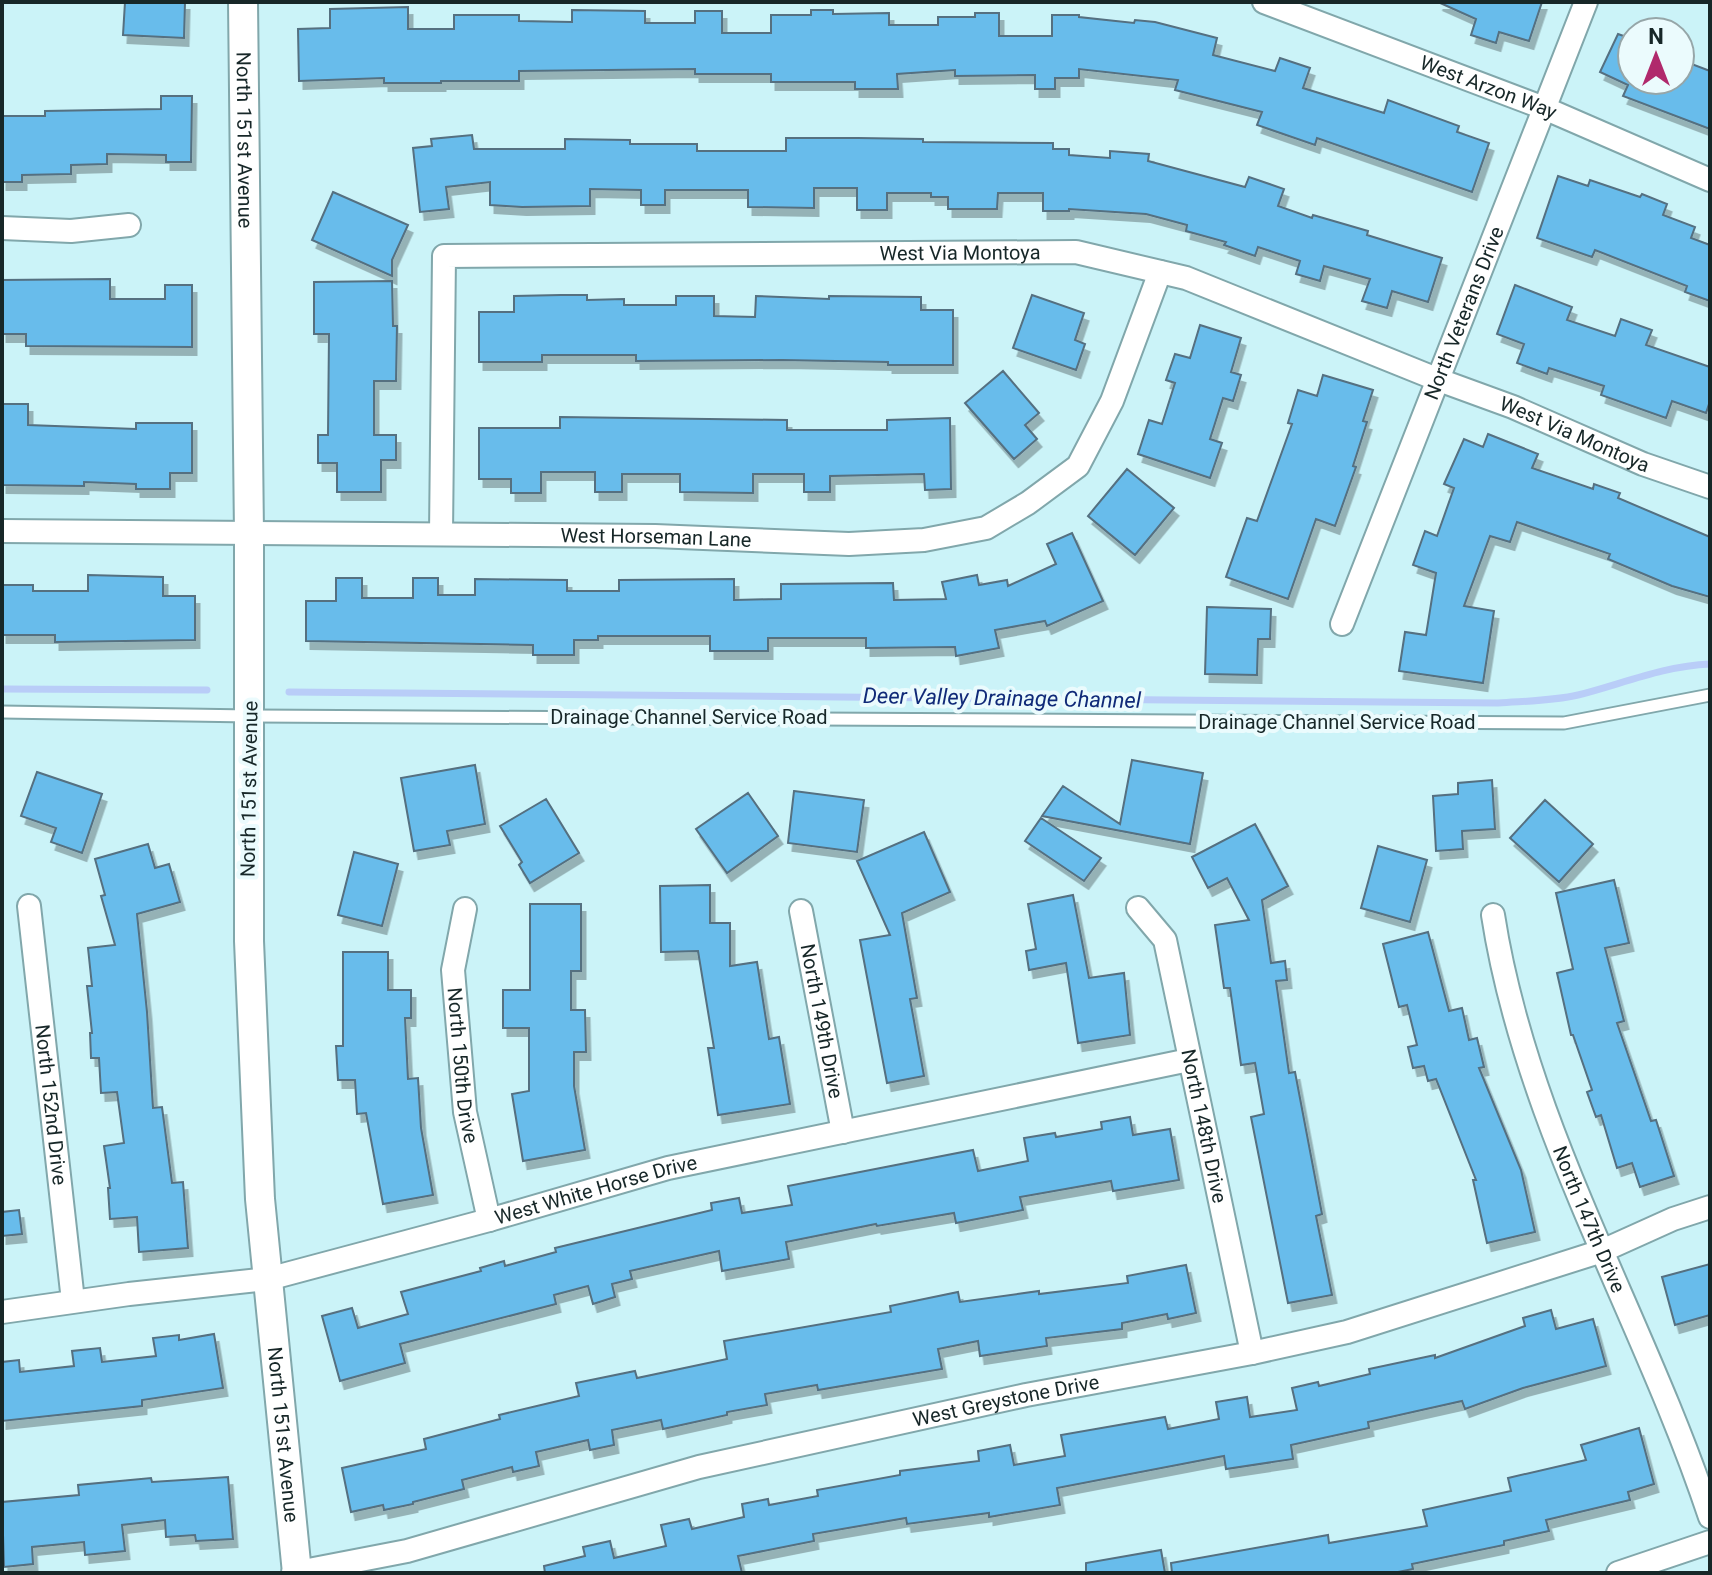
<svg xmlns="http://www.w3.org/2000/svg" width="1712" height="1575" font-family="Roboto,sans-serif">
  <defs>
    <filter id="shadow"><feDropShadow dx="4.5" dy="8" stdDeviation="0" flood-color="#0004"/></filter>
  </defs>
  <rect width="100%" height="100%" fill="#cbf3f8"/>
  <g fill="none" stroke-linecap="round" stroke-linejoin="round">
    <path stroke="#b9cdf8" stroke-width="7" d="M2,689L207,690
      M289,692L1498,703C1524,701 1552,701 1578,695C1622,684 1663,666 1710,664"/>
  </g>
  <path fill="#67bceb" stroke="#546f80" stroke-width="2" filter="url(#shadow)" d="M125,2H185L184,38L123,35Z
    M1438,2H1542L1529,41L1499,32L1496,43L1471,35L1476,19Z
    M408,7V29H454V15H519V21L572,22V10L645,11V23H695V11H722V33H771V15H811V10H833V14L889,13V25H938V17H975V13H999V36H1052V15H1079V17L1134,23L1135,20L1155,22L1217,38L1213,55L1275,71L1280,58L1310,68L1303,88L1384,113L1388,100L1459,126L1457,132L1489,143L1472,192L1317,138L1315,145L1257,125L1262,112L1175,90L1178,80L1079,69V78H1055V89H1035V75L955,76V70L897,74L898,89H855V82H771V74H695V69L519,71V81H441V83H384V78L299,81L298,29L330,28V9Z
    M1618,34L1632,39V80H1680L1684,61L1710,71V129L1623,96L1628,85L1600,72Z
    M161,96H192L191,162H166V155L107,154V164L71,165V174L22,175V182H2V116H45V111L161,109Z
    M472,135L474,149H565V139L630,140V144H697V151H786V138H858L923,139V142L1053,143V149H1069V155L1110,158V151L1149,154L1148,161L1245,187L1249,177L1284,189L1278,206L1312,218L1313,215L1368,231L1367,235L1442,258L1428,302L1392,291L1387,308L1362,301L1370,279L1324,266L1320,281L1296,274L1300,261L1258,247L1255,256L1224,245L1226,242L1186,231L1187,225L1146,214L1069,209V211H1043V193H998L997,209H948V197H931V193H887V210H857V188H814V208L748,207V190H665V205H641V190L590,189V206L522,207L490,205V182L446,187L449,209L420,212L413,148L432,146L431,139Z
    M1558,176L1588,186L1590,180L1640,197L1642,194L1667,204L1663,215L1695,227L1691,238L1710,245V301L1685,292L1687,286L1595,250L1592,257L1537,238Z
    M333,192L408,225L392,260V276L312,240Z
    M110,279V299H165V285H192V347L26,346V334H2V280Z
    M392,281L393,326H397L396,381H374V435H396V460H381V492H337V463H318V435H328L329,334H314V282Z
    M1515,285L1572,307L1567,320L1615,336L1621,319L1652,330L1646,345L1710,367V401L1706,413L1672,401L1666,418L1601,395L1604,386L1549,368L1547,374L1517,363L1524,344L1497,334Z
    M561,295H587V300L624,299V305H676V296H714V316L755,317L756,296L829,299V296L921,297V310H953V365H888V362L782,360L636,361V355H542V362H479V312H514V296Z
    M1032,295L1084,313L1075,340L1085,344L1076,370L1013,348Z
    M1200,325L1241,338L1231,372L1241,375L1233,401L1223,398L1210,439L1222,443L1210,478L1138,454L1149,420L1162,424L1175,383L1166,380L1175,354L1190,358Z
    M1003,371L1039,413L1025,425L1037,439L1014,459L965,403Z
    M1323,375L1373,390L1363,421L1367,422L1353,466L1356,467L1335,526L1316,519L1288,599L1226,577L1247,518L1257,521L1292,424L1288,423L1298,390L1317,396Z
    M2,404H28V425L136,429V423H192V473H170V489H136V484L84,482V486L2,485Z
    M560,417L787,420V430H887V420L950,418L951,489L925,490L924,474L830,476V492H804V474H753V493L680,492V474H622V492H595V472H541V493H511V479H479V428H560Z
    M1488,434L1538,454L1532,468L1593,489L1594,484L1620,493L1618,498L1710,537V597L1672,586L1608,559L1610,554L1517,522L1510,542L1490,536L1464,606L1494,611L1483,683L1399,671L1405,632L1426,635L1436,573L1413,565L1425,531L1437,536L1454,488L1444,484L1464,439L1483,447Z
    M1127,469L1174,508L1135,555L1088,516Z
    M1072,533L1103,601L1047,626L1045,621L995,630L999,648L956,656L955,647L866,648V638H768V651H710V636H598V640H574V655H533V645L306,641V601H336V578H362V598H413V578H438V595H475V579L567,580V591H619V580L734,579V600L781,599V584L893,583L894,600L946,599L942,582L977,575L979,585L1007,580L1008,586L1056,564L1047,544Z
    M88,575L163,577V596H195V640L55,642V635H2V585H33V591H88Z
    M1207,607L1271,609L1270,639H1258L1257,675L1205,674Z
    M1132,760L1203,773L1190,844L1042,816L1063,786L1120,824Z
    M475,765L485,824L447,831L450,845L414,851L401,778Z
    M37,772L102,794L82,853L51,842L56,828L21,816Z
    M1492,780L1495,829L1462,831L1463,849L1436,851L1433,796L1458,794V783Z
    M794,791L864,800L857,852L788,843Z
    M748,793L778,836L727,873L696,829Z
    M546,799L579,853L530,883L519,865L522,862L500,826Z
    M1545,800L1593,844L1559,882L1510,838Z
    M1041,818L1101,858L1084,881L1025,841Z
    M1255,824L1288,886L1262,900L1271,963L1285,961L1287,980L1276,981L1289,1073L1295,1072L1322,1214L1316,1216L1332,1295L1288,1303L1251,1117L1264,1114L1255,1063L1241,1065L1230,988H1224L1215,925L1249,920L1227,878L1208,888L1192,857Z
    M924,832L950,892L902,913L917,998L910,999L924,1076L887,1083L860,940L890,935L857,861Z
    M148,844L155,868L169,864L180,902L137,914L147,1012L153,1108L162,1107L172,1183L183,1182L188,1248L139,1252L137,1217L110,1219L108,1188H110L104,1146L124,1143L117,1092L101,1093L99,1058H91L90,1033H92L87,986H92L88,948L115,945L101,896L105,895L95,859Z
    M1378,846L1427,860L1410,922L1361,908Z
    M354,852L398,864L382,926L338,915Z
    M1614,880L1629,943L1605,948L1624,1021L1617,1023L1651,1121L1656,1120L1674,1176L1640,1187L1632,1163L1617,1168L1601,1115L1596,1117L1587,1092L1592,1090L1573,1035H1571L1557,973L1573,969L1556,893Z
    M710,885V923H730V966L757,962L769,1039L779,1037L790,1104L718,1115L708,1048H714L698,951L661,952L660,886Z
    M1073,895L1089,978L1124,973L1130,1035L1078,1043L1066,963L1029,970L1026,951L1036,949L1028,904Z
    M530,904H581V971H571V1010H585L586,1052H574V1086L585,1150L523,1161L512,1094L529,1091V1028H503V990H530Z
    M1428,932L1449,1011L1462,1008L1469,1040L1477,1038L1484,1067L1479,1068L1521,1170L1535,1232L1487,1243L1473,1180H1476L1436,1079L1428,1081L1424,1066L1413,1068L1408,1047L1417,1045L1407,1005L1399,1007L1383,944Z
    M343,952H388V990H411V1018H405L408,1079L418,1078L421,1128L433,1195L383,1204L366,1113L357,1114L355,1080H338L336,1046H343Z
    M1130,1117L1133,1135L1170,1129L1179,1180L1113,1191L1111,1181L1020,1197L1023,1210L956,1223L954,1213L877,1226L876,1224L786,1242L789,1259L722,1271L719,1251L630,1271L632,1279L612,1284L615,1297L593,1304L588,1286L554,1295L556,1304L400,1344L405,1363L340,1381L322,1316L352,1308L358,1328L408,1314L401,1292L481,1271L480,1268L504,1261L505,1266L556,1252L555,1248L712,1210L711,1203L739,1198L742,1213L792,1205L788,1186L973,1150L978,1171L1028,1161L1024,1138L1055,1133L1056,1137L1102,1129L1101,1122Z
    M19,1210L22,1234L2,1236V1212Z
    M1710,1264V1315L1675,1325L1662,1277Z
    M1186,1265L1196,1313L1168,1319L1167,1314L1122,1323V1329L1046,1338L1047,1346L980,1356L978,1341L938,1349L942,1369L818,1390L817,1385L765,1394L767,1405L727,1412V1415L663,1429L661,1420L612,1430L614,1445L590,1450L588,1440L536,1452L539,1466L513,1472L512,1467L462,1480L464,1489L413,1502V1504L384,1510L383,1505L351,1512L342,1468L426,1449L424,1439L500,1419L499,1415L579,1396L576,1383L635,1371L637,1378L727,1359L724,1341L891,1312L890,1306L958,1292L960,1302L1039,1291V1294L1128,1283L1127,1276Z
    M1551,1310L1556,1329L1593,1319L1606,1366L1523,1388L1465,1409L1462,1401L1368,1422L1369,1428L1291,1445L1293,1459L1226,1469L1224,1456L1057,1488L1060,1505L989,1517V1513L907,1524L906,1518L813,1534L814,1541L738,1556L742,1573H545L544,1566L585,1556L583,1547L610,1541L614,1558L666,1546L661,1525L689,1519L692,1529L744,1517L742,1504L768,1499L769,1505L818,1496L817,1490L900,1475V1471L979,1461L978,1451L1010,1445L1014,1465L1065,1456L1061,1435L1165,1417L1168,1429L1219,1419L1216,1402L1247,1397L1250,1417L1297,1410L1292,1388L1318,1382L1319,1386L1370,1374L1369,1369L1435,1355V1358L1525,1326L1523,1318Z
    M214,1334L223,1388L142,1400V1406L2,1421V1362L19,1360L20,1372L74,1366L72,1351L100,1348L102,1362L156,1356L153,1338L179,1335V1340Z
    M1639,1428L1654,1484L1628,1492L1630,1500L1546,1520L1549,1531L1504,1541V1545L1412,1564L1413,1569L1393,1573H1172L1171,1563L1328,1535L1329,1543L1427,1526L1423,1510L1511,1491L1508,1478L1586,1460L1581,1445Z
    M228,1477L233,1539L196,1541L195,1535L166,1537L165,1520L122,1525L125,1551L85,1555L84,1542L32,1547L33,1564L4,1567L2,1502L79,1495L78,1485L151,1478L152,1482Z
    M1161,1550L1165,1573H1086V1563Z"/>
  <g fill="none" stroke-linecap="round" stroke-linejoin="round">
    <defs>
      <path id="service" d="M2,712L250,716L1564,723L1710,695"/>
      <g id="minor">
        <path id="s1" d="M1264,2L1544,108L1710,180"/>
        <path d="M2,228L71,231L129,225"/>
        <path id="s2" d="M2,531L655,536L849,544L924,540L986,528L1028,503L1078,466L1112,401L1160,272"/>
        <path id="s3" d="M441,534L444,256L1076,252L1186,278L1439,380L1513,407L1643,464L1710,487"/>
        <path id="s4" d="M1342,624L1586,2"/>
        <path id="s5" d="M29,906L73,1301"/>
        <path id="s6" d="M1138,908L1165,940L1252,1353"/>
        <path id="s7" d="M465,909L453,970L465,1112L489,1220"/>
        <path id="s8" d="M801,911L843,1132"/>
        <path id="s9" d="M1493,915C1526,1128 1643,1315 1710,1517"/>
        <path id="s10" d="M2,1312L129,1294L268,1279L489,1220L668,1168L1189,1060"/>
        <path id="s11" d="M293,1573L407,1551L699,1467L1026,1395L1252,1353L1347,1332L1602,1251L1673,1219L1710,1207"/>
        <path d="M1618,1573L1710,1542"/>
      </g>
      <g id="tertiary">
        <path id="s12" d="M243,2L249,534V941L260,1199L297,1573"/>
      </g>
    </defs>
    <use href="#service" stroke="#81a7ab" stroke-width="15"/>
    <use href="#minor" stroke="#81a7ab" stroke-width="26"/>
    <use href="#tertiary" stroke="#81a7ab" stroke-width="32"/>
    <use href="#service" stroke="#fff" stroke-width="11"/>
    <use href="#minor" stroke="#fff" stroke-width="22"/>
    <use href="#tertiary" stroke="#fff" stroke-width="28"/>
  </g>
  <g text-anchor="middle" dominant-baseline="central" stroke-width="8" stroke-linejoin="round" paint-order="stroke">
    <g font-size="20" fill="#172728" stroke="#ebfbfd">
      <text stroke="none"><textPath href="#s1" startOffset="240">West Arzon Way</textPath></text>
      <text stroke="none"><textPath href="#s12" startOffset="138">North 151st Avenue</textPath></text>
      <text stroke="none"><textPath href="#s3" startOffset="794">West Via Montoya</textPath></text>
      <text stroke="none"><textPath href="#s4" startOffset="334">North Veterans Drive</textPath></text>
      <text stroke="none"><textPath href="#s3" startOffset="1442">West Via Montoya</textPath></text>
      <text stroke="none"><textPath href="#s2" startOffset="654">West Horseman Lane</textPath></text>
      <text x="689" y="717">Drainage Channel Service Road</text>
      <text x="1337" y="722">Drainage Channel Service Road</text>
      <text transform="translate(249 789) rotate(-89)">North 151st Avenue</text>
      <text stroke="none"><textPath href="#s8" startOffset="112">North 149th Drive</textPath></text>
      <text stroke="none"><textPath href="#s7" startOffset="158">North 150th Drive</textPath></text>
      <text stroke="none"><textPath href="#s5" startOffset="200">North 152nd Drive</textPath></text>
      <text stroke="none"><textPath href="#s6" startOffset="232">North 148th Drive</textPath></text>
      <text stroke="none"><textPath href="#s10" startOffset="608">West White Horse Drive</textPath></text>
      <text stroke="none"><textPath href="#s9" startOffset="320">North 147th Drive</textPath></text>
      <text stroke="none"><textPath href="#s11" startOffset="734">West Greystone Drive</textPath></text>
      <text stroke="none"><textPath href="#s12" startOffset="1434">North 151st Avenue</textPath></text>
    </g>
    <g font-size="22" font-style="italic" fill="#102a78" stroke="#ebfbfd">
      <text transform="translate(1002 698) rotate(1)">Deer Valley Drainage Channel</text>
    </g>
  </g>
  <rect width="1712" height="1575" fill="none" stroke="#172728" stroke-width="8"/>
  <g transform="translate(1656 56)"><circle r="38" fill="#ebfbfd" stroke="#96a6a8" stroke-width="2"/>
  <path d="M0-6L14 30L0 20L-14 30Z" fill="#b0296c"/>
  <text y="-12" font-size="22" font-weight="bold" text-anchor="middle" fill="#172728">N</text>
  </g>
</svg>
